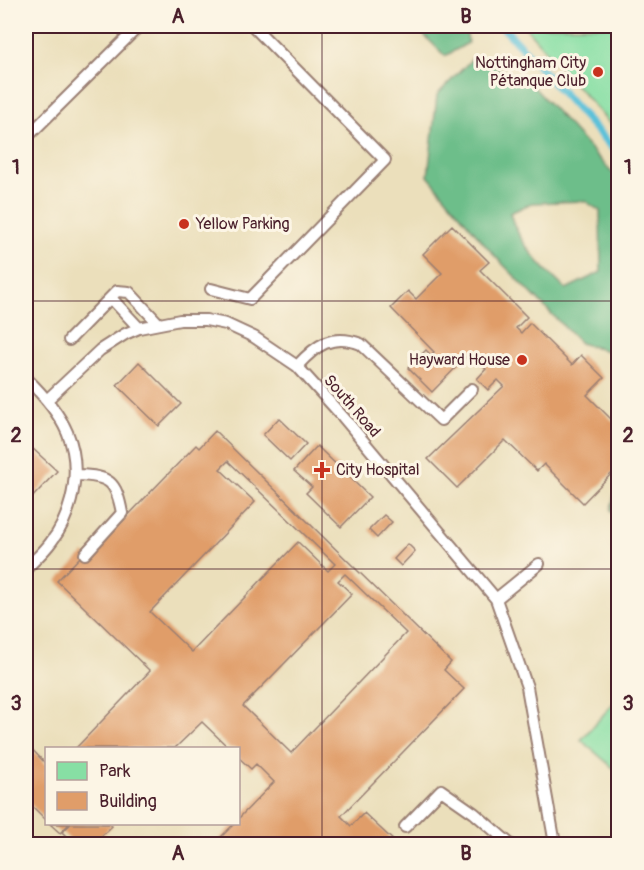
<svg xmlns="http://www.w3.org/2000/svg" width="644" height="870" font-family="Pangolin,sans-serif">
  <rect width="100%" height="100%" fill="#fcf5e5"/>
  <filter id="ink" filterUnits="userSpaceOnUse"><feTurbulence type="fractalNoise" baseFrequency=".0167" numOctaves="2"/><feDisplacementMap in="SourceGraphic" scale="12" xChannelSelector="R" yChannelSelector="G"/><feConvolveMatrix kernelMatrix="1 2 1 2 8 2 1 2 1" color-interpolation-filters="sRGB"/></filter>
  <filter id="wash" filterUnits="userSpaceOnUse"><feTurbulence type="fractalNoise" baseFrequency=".008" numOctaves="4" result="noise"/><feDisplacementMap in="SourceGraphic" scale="24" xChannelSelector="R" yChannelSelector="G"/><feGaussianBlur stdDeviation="1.35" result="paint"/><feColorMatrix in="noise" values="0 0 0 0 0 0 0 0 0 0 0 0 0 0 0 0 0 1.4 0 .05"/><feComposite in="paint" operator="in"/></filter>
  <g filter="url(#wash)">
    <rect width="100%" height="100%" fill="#ebdfbb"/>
    <path fill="#87dfa4" stroke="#687f68" stroke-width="1.5" d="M524,26H618V133Z
      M618,698V772L581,740Z"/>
    <path fill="#6dbe8a" stroke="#5c6e5a" stroke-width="1.5" fill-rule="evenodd" d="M410,26H466L468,43L445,56L421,32Z
      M474,57L531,84L618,179V354L580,343L493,254L428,176L437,95ZM585,201L600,211L601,272L566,289C543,269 518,243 510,213L532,203Z
      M618,479V478V523L611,510Z"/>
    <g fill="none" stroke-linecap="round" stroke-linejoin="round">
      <path stroke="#5bc1d9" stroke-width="8" d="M502,26L618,154"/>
    </g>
    <g id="blocks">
      <path fill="#e09d69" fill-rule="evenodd" d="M452,225L489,262L480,270L527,317L516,328L521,333L530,323L572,365L581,355L604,378L587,395L618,426V467L583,503L544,464L537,471L505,440L457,488L428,459L504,386L498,380L488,390L477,379L486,369L470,353L432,392L408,368L426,350L431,355L434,352L391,308L408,291L416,299L442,273L423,254Z
        M139,362L181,404L159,426L117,385Z
        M279,418L306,444L290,461L263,435Z
        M215,431L451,662L444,670L464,689L341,816L351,826L364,813L397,844H214L234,824H238V819L274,782L256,764L251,769L238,757V748H229L202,722L175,748H76L150,671L57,581L84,553L88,557L196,445L199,448ZM228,461L335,564L328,571L298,542L192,652L150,612L255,502L220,469ZM345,574L406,633L291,753L243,706L352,594L338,581Z
        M317,446L370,497L341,527L306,493L312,487L294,471Z
        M31,447L57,471L26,504V453Z
        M384,515L392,522L377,538L369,530Z
        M408,544L415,551L401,566L394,559Z
        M26,743L46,764V820L26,800Z
        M50,824H69L60,833Z
        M71,824H109L112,826L93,844H74L62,832Z"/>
    </g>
  </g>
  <g filter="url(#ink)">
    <use href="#blocks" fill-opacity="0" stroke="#9a7f73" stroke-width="1.5"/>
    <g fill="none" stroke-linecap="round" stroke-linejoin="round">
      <defs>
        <path id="service" d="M26,138L139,26
          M211,289L250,299L385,160L253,26
          M111,298L139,328
          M69,340L117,291L129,292L158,323
          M297,366C316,345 332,333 361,344L441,420L472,389
          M26,378C63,414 84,447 71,500C67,515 61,530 51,542C44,552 34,560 26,569
          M48,399L100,350L125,334L139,328L180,320H206L226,324L254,337L297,366L343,417L496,599L527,687L555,844
          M77,475C110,476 116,481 122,513L85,554
          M496,599L539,564
          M405,827L441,790L474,813L510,844"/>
      </defs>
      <use href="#service" stroke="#9a7f73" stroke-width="14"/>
      <use href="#service" stroke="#fff" stroke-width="10"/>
    </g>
  </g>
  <path fill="none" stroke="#4a1f2b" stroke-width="1.5" stroke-opacity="0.55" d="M322,26V844M26,301H618M26,569H618"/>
  <g fill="#c8321e" stroke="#fcf5e5" stroke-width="2">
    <circle cx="598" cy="72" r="6"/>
    <circle cx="184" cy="224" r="6"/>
    <circle cx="522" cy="360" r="6"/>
    <path d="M319 461h6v6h6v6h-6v6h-6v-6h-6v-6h6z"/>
  </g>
  <g text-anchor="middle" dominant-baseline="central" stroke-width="6" stroke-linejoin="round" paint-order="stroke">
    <g font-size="16" fill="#4a1f2b" stroke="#fcf5e5" text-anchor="end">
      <text x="586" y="63">Nottingham City<tspan x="586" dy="18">Pétanque Club</tspan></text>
      <text x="196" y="224" text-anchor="start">Yellow Parking</text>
      <text x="510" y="360">Hayward House</text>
      <text x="336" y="470" text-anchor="start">City Hospital</text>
    </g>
    <g font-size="16" fill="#4a1f2b" stroke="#fcf5e5">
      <text transform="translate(352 406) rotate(49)">South Road</text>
    </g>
  </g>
  <rect width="644" height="870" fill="none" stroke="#fcf5e5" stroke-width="66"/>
  <rect x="45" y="747" width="195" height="78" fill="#fcf5e5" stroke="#b59f9b" stroke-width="1.5"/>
  <rect x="57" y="762" width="30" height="18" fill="#87dfa4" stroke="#b59f9b" stroke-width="1.5"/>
  <text x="99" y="777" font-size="18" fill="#4a1f2b">Park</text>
  <rect x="57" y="792" width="30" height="18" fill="#e09d69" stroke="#b59f9b" stroke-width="1.5"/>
  <text x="99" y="807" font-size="18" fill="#4a1f2b">Building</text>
  <rect x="33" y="33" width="578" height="804" fill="none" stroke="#4a1f2b" stroke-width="2"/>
  <g font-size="20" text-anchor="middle" font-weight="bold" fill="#4a1f2b">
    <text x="178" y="23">A</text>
    <text x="466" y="23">B</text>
    <text x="16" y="174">1</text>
    <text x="628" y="174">1</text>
    <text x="16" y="442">2</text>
    <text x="628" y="442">2</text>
    <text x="16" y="710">3</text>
    <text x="628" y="710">3</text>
    <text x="178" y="860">A</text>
    <text x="466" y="860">B</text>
  </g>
</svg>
